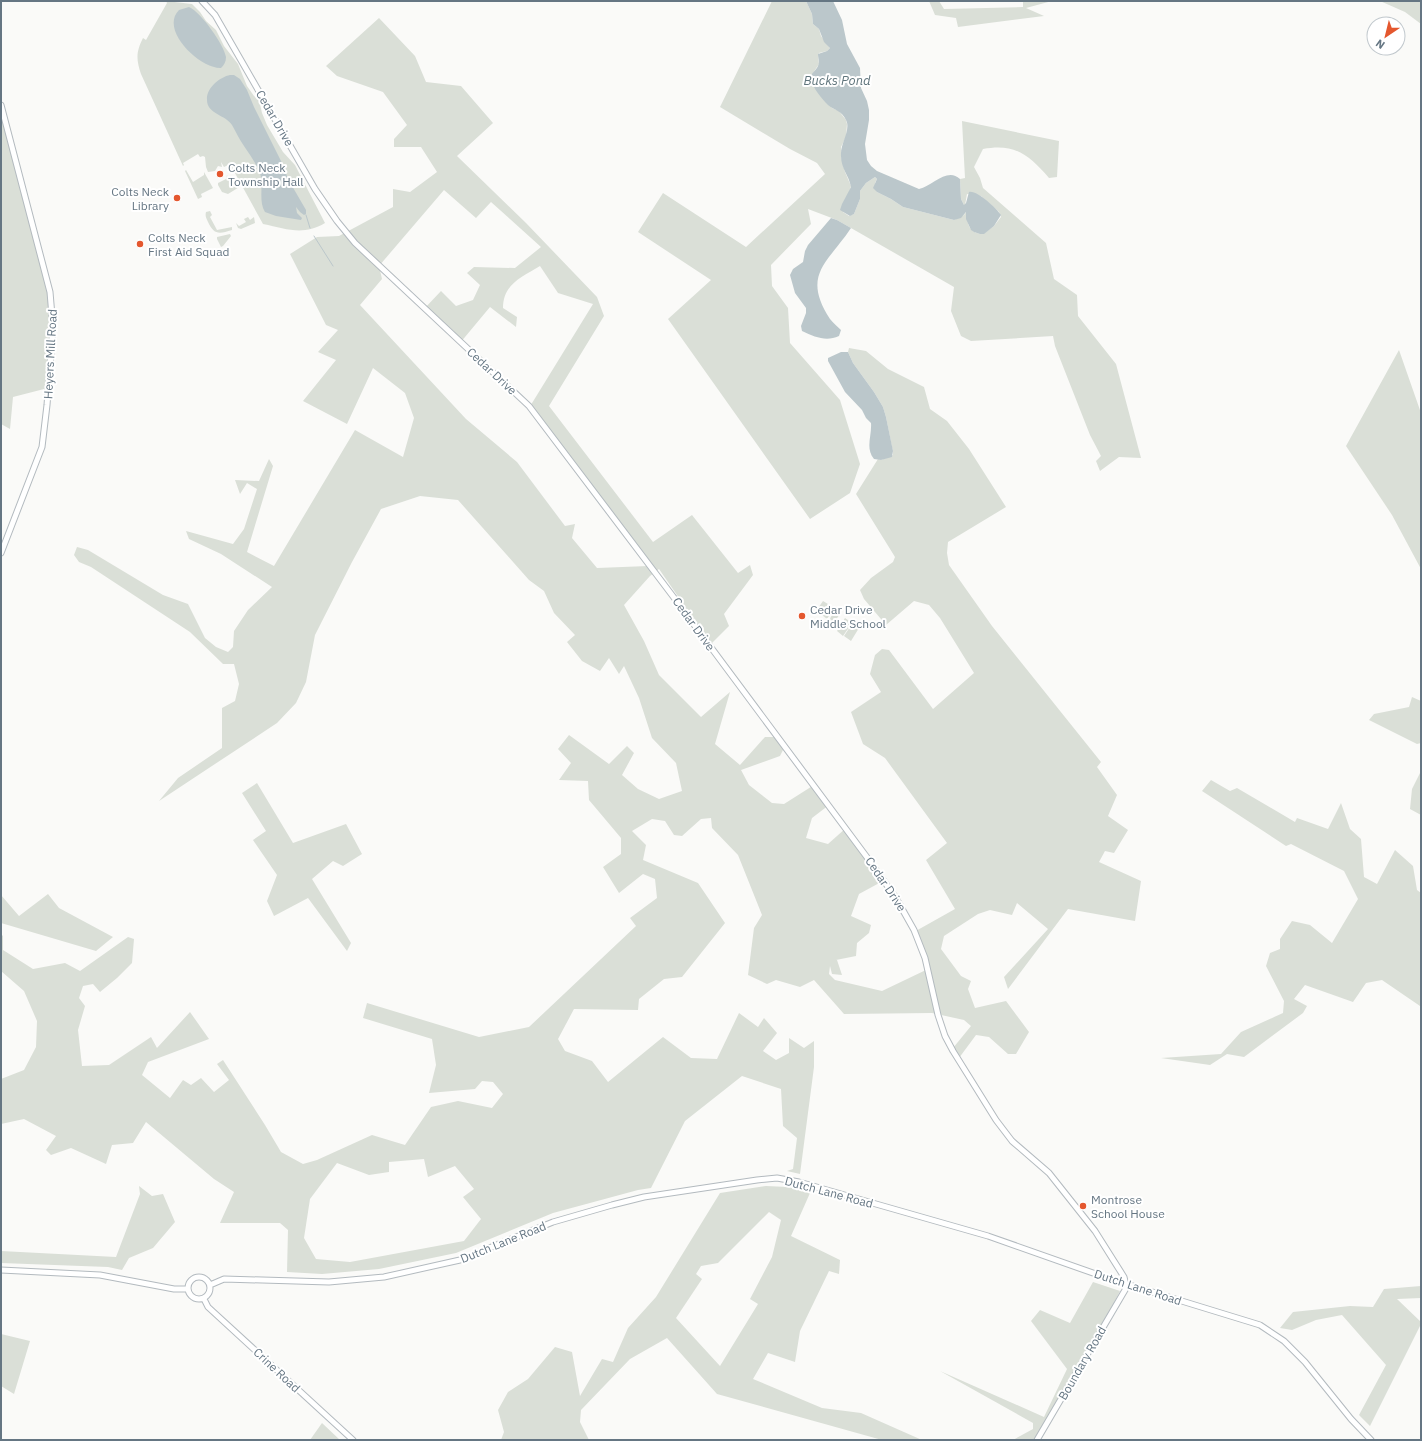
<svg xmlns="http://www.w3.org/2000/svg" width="1422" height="1441" font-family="'IBM Plex Sans',sans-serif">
  <rect width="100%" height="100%" fill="#fafaf8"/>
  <path fill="#dadfd7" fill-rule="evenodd" d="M166,1L192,4L200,12L206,21L216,30L224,46L238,64L247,86L254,96L259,100L262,113L267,125L283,152L295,165L325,223C303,236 287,229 263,224L230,164L224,167L221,162L222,167L218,166L215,171L208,172L206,167L205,157L203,156L200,157L198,154L183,163L184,165L183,166L141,74C136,59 136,52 143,38L146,40L167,3Z
    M772,1H806L812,14L813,24L819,29L821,36L830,48L827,51L819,53L818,57L819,64L813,73L832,108L839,111L846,120L847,124L846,137L841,147V157L845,172L851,186L843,212L849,216L854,214L860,199V191L866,183L875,177L877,179L875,183L877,192L891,199L903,207L954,220L964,215L966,212C968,224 968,233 983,234L994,226L1001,217L999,212L981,196L967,194L965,205H964L961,199L960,179L965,178L962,121L1059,141L1057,177L1049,178C1029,155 1015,143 983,149L974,167L980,178L983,188L1046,243L1054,279L1077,295L1078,316L1116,364L1141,458L1119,457L1100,471L1096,461L1101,456L1090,435L1055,346L1053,336L971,341L961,336L951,311L954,287L837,220L808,209L811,224L771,265L772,286L788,308L790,343L840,400L860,464L850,493L810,519L668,319L711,280L638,232L663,193L746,247L825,174L817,163L790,149L720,107Z
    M929,1H939L944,9L1023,7V1H1052L1026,8L1044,16L958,27L956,18L935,15Z
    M1380,1H1421V24L1405,12Z
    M379,18L415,56L426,82L461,86L493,123L457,156L526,223L597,297L604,316L549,406L653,542L692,515L738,573L750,565L753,575L724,614L729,626L711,644L659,569L650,576L624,605L644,641L659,675L701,717L730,692L715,744L740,765L765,737H776L784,748L780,756L741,770L749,785L772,803L784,804L814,785L829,805L812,818L806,838L828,844L846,828L883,881L859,894L851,916L871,925L869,933L857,943L856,956L836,960H837L842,975L832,974L830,966L829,974L835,980L882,991L928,969L914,932L955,909L926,860L947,843L885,758L863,744L851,712L881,692L870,674L875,655L882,649L889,650L933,709L974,673L940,618L929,605L914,601L886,625L864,599L860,590L871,578L893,562L895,557L856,494L878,459L881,460L893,455V452L886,417L883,407L874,392L853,363L848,352L849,348L866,351L888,369L924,387L930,409L947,421L969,449L1006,507L948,542L947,553L949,565L992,626L1101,762L1097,767L1117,795L1108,816L1128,830L1114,853L1105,851L1099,862L1141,881L1135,921L1068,909L1008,989L1004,977L1048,929L1017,903L1012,915L990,910L978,914L944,936L941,949L961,976L971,981L968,989L975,1008L1006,1001L1029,1032L1016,1054H1008L989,1037L976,1035L959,1058L953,1048L971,1026L964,1020L932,1013L844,1014L814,980L800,987L776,980L767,984L748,975L754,928L762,915L738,855L712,828L711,818L701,819L682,836L674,835L665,821L652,819L632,831L646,845L643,860L698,883L725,923L682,977L664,979L639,999L638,1010L574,1009L558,1039L565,1051L592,1061L608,1082L663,1037L691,1058L717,1059L739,1013L758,1027L764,1018L777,1033L763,1051L776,1060L789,1053V1038L804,1048L814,1041V1067L800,1174L787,1171L793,1169L797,1138L783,1126L781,1089L742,1076L685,1121L651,1188L638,1190L553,1213L456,1253L379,1269L322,1274L287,1272L288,1230L280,1223H220L234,1192L214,1179L146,1122L133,1143L112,1145L106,1164L71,1148L51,1155L46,1150L56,1136L24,1119L1,1124V1079L24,1070L36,1047L37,1021L24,991L1,971V934L3,936V950L33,969L65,963L80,971L128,937L134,939L132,963L117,978L100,992L93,984L83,986L79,998L85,1006L78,1030L82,1066L109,1065L151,1037L157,1048L190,1012L209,1039L148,1062L142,1075L170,1098L183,1080L191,1085L201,1078L214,1092L229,1080L217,1064L223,1060L265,1125L281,1152L303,1164L317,1160L372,1135L405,1145L431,1107L458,1101L492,1108L503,1094L493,1082L482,1081L475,1089L429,1093L436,1065L432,1039L363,1018L367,1003L479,1037L529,1027L636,926L630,918L657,898L655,879L643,874L619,893L603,867L621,854V838L589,800L588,781L559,780L571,763L558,749L569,735L609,764L627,746L634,753L622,775L638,789L659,799L682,791L676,763L652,738L639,698L624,666L619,674L609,658L600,671L582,661L567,642L575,635L554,613L544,591L529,580L458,500L420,496L381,509L352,562L315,635L306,682L296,703L277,723L159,801L178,778L222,748V708L235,701L239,684L234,664H223L190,632L91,567L79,562L74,555L77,547L88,550L163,595L188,604L205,638L216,647L228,652L233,647L234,631L248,610L272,587L221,554L189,539L186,531L233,544L244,529L257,489L247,483L240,494L235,480L259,481L269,459L273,466L247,552L274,566L355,430L403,457L414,418L405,393L373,368L347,424L303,401L336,360L318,352L338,330L326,325L290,254L317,237L339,236L393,207V189L410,192L437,172L421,147H394V139L407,125L383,92L337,76L326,66ZM444,190L476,218L491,202L541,247L515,268L474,267L467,273L480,285L473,300L456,306L441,291L424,309L460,343L490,307L516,327L517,317L503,308C503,284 522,277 540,266L558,293L593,304L529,408L648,566L597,568L572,538L575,524L565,526L517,462L466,419L360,305L382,279L379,266ZM424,1159L428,1177L455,1166L474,1189L463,1197L481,1219L464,1241L350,1262L316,1259L304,1238L310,1199L337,1163L369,1175L389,1172V1162Z
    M1,105L51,300L48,388L13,397L10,429L1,424Z
    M186,170L193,182L204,175V172L213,188L201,194L202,197L198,199L185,171Z
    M227,175L230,182H239L241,186L228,194L222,192L218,185V183L226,179Z
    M210,211L212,215L210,217L217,230L232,227V230C219,234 214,235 208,222C206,218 205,216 206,212Z
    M248,217L250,220L254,217L255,223L241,229L238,228L236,223L239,226L246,222L244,219Z
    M230,234L231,236L223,246L221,247L217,239V237Z
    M1399,350L1421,413V569L1392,515L1346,446Z
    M823,601L828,604L821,615L816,611Z
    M830,605L834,608L827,619L822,615Z
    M836,609L841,612L834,623L829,620Z
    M845,618L852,623L843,636L837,631Z
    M852,624L859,628L851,641L844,636Z
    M1412,697L1421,701V743L1417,744L1369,720L1374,714L1409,707Z
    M1421,771V815L1410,809L1412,789Z
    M1211,780L1230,791L1237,788L1295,822L1297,818L1328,829L1341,803L1350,829L1361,839L1364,877L1377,884L1395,850L1413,866L1417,890L1421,893L1420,1006L1382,980L1366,983L1353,1002L1305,985L1294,999L1307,1006L1303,1013L1244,1057L1227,1054L1210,1065L1161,1058L1221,1054L1241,1032L1283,1013L1284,1001L1266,966L1270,953L1280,949V939L1292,921L1310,925L1332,943L1358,899L1344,871L1291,844L1286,846L1202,791Z
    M257,783L293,843L346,824L362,854L343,866L333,861L312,879L351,943L347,951L308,898L274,916L267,901L277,875L253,840L266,831L242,793Z
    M48,894L59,908L113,937L96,951L1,923V895L19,916Z
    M139,1186L152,1196L163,1194L175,1222L153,1248L129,1258L122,1270L108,1267L1,1263V1251L116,1257L140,1194Z
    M766,1186L788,1187L810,1193L791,1236L840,1260L839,1274L829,1271L800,1331L795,1362L768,1353L753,1379L822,1408L861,1413L922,1440H882L717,1394L667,1338L630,1359L581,1410L580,1422L589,1440H501L504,1432L498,1410L508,1392L528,1379L555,1347L572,1352L580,1396L602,1359L613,1362L628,1328L656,1297L720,1193ZM769,1212L781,1220L772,1257L750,1299L758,1304L720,1366L676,1318L702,1279L696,1274L701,1266L718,1263Z
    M1093,1282L1120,1291L1100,1331L1038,1440H1013L1033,1429V1423L940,1371L1044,1417L1067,1369L1031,1321L1040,1310L1070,1323Z
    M1421,1286V1298L1397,1299L1421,1322V1324L1370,1426L1359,1415L1386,1365L1342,1315L1316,1320L1292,1330L1280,1328L1293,1312L1350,1306L1373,1307L1384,1289Z
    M1,1334L30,1341L14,1394L1,1386Z
    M322,1423L340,1440H310Z"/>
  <path fill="#bbc7cb" d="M806,1H833L842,20L847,44L860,68L861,88L867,101L869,110V120L865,144L867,160L871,166L877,171L919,189C933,186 947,167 960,179L961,199L964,205L966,203L969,192C977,190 996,208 1001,215L994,226L984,234H980L974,232L971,230L966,219V212L961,218L954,220L903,207L891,199L877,192L873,188L877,179L875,177L866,183L860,191V199L854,214L850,216L840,210L842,204L851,187C849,175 840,168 841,153C841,143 851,129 846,120C842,111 834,110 828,105C822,99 812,87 811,79C810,73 816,71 818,66C820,62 818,59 818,54L827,51L830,48L824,42L819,29L813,24L812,14Z
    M189,7C201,12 224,45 226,57C226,62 224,65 221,68C200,69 159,30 179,10Z
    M230,75H234L240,79L247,90L254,107L283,165L288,179L306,210V214L304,215L300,212L296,207L297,213L302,218L301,220L276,216L265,212C258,201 264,185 260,173C256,163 250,155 244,146C239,139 236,132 232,125C226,115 207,114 207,100C206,88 220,77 230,75Z
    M831,218L837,220L851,228C828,263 801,274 830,319C833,323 837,326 841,330L839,336C826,342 815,337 802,331L801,326L806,313V308L795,293L790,275L793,269L803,262L805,251L808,245Z
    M841,352H848L853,363L874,392L883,407L886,417L893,451L892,457L881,460L874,459C865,448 872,436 871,423L866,418L862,410L845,392L828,361V358Z"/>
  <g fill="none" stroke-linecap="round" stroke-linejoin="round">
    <path stroke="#bbc7cb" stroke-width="1" d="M306,215L310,228
      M314,236L333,266"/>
    <defs>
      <path id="secondary" d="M202,1L215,15L315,189L337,221L355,243L529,406L675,599L869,860L896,898L914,930L925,958L938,1015L945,1036L953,1051L996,1120L1012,1141L1049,1173L1095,1231L1124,1277L1126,1285L1125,1290L1037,1440
        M1,105L50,292L53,328L47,405L42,447L1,553
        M1,1270L100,1275L174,1289H188
        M188 1288a11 11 0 1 1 22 0a11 11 0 1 1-22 0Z
        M210,1285L224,1279L329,1282L384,1277L460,1260L553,1222L612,1205L644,1197L757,1180L777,1178L799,1182L988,1236L1110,1279L1260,1325L1284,1341L1305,1362L1351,1419L1371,1440
        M204,1299L208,1307L353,1440"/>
    </defs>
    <use href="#secondary" stroke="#b3babf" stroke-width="7"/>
    <use href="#secondary" stroke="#fff" stroke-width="5"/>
  </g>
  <g fill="#e4572e" stroke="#fff" stroke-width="1.5">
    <circle cx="220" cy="174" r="4"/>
    <circle cx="177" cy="198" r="4"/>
    <circle cx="140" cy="244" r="4"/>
    <circle cx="802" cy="616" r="4"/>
    <circle cx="1083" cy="1206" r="4"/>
  </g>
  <g text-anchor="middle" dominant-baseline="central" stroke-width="4" stroke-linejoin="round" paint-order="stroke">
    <g font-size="12" fill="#657683" stroke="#fff">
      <text transform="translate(275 118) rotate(60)">Cedar Drive</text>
      <text transform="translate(50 354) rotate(-87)">Heyers Mill Road</text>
      <text transform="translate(492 371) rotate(43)">Cedar Drive</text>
      <text transform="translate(694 624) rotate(54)">Cedar Drive</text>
      <text transform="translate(886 884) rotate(56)">Cedar Drive</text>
      <text transform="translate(829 1192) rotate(15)">Dutch Lane Road</text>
      <text transform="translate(503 1242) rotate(-22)">Dutch Lane Road</text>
      <text transform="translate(1138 1287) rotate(18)">Dutch Lane Road</text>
      <text transform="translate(1082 1363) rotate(-60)">Boundary Road</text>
      <text transform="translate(277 1370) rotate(43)">Crine Road</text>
    </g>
    <g font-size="12" fill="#657683" stroke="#fff" text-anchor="start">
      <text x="228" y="167">Colts Neck<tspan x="228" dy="14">Township Hall</tspan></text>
      <text x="169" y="191" text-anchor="end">Colts Neck<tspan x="169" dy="14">Library</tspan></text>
      <text x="148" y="237">Colts Neck<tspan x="148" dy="14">First Aid Squad</tspan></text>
      <text x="810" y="609">Cedar Drive<tspan x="810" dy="14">Middle School</tspan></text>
      <text x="1091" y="1199">Montrose<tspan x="1091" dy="14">School House</tspan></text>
    </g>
    <g font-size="13" font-style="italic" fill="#60757c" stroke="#fff">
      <text x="837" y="80">Bucks Pond</text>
    </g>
  </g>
  <rect width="1422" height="1441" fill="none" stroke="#657683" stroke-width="4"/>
  <g transform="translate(1386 36) rotate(215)"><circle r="19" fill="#ffffff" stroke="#c1c8cd"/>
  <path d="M0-3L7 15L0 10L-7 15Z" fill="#e4572e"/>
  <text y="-6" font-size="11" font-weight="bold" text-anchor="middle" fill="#657683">N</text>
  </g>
</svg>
